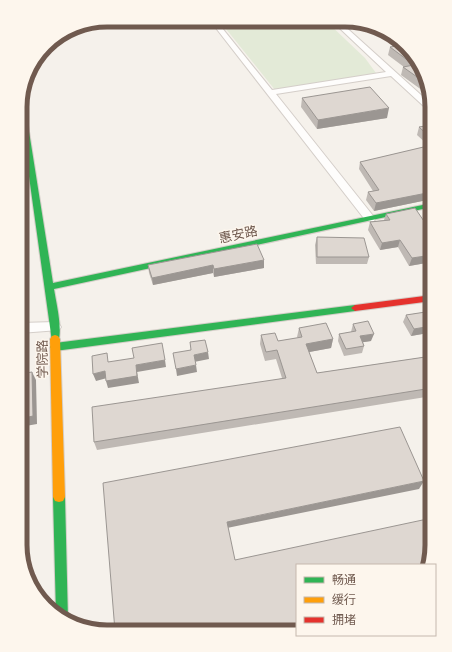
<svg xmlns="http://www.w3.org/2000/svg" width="452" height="652" font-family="Ubuntu,'Noto Sans SC',sans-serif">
  <rect width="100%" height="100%" fill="#f5f1eb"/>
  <path fill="#e3ead7" d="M326,21L365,58L376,73L275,90L222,24Z"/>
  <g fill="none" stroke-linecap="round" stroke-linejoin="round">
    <defs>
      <path id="street" d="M332,21H339L431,104L432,111H429L391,76L276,94L374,217L375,219L374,221H366L212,23H218L272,90L386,72Z
        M362,23L378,30H369L362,25Z
        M55,322L59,324L61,327L59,330L20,333V323Z"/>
      <path id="fast" d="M79,25H84L81,27L76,26Z
        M21,98L24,100L53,283L432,203V207L54,289C56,302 63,330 58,342H52L50,327L21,119Z
        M355,305L359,308L355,311L55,351L52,350L50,347L52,344L55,343Z
        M59,492L63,493L65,497L68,621L58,617L56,614L53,497L55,493Z"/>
      <path id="slow" d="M55,335L58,336L60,339L65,497L63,501L59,502L55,501L53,497L50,339L52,336Z"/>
      <path id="jam" d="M432,295V301L355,311L351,308L355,305Z"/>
    </defs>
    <use href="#street" stroke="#d4cec9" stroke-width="2"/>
    <use href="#fast" stroke="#d4cec8" stroke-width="2"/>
    <use href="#slow" stroke="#d4cec8" stroke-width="2"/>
    <use href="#jam" stroke="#d4cec8" stroke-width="2"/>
    <use href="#street" fill="#fefdfc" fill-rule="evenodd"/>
    <use href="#fast" fill="#30b455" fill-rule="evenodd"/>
    <use href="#slow" fill="#ff9f0a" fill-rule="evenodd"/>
    <use href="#jam" fill="#e5322d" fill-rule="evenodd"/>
  </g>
  <path fill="#bfb9b4" d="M390,47L423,68L430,96L401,75L403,67H404L388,55Z
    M302,98L387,118L317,129L301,107Z
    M432,125V199L374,211L366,200L368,192L373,191L359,169L360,162L429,146L417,135L419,127Z
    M386,214L432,233V262L409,266L398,247L380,250L368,230L370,222L384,220Z
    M317,237L369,257L367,264H316L315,245Z
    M257,244L264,268L214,277L213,273L153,285L149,273L148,265Z
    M432,311V337L428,333L411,336L403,322L406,315Z
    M353,324L371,341L363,342L364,346L362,353L344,356L338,341L339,334L351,332Z
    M299,328L333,339L331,348L309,352L317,373L432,356V396L97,450L94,442L282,378L276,359L265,361L260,344L261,335L278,341L298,338L297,337Z"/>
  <path fill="#9b9692" d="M389,108L387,118L317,129L318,120Z
    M432,192V199L374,211L376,203Z
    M400,240L398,247L380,250L382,243Z
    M432,255V262L409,266L412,258Z
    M264,260V268L214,277V269Z
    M213,265V273L153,285L152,278Z
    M431,326L428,333L411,336L414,329Z
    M374,334L371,341L358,343L360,336Z
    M333,339L331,348L304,353L306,344Z
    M208,352L209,359L194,362V355Z
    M165,360L166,367L137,372L139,383L108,388L106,381L136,365Z
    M196,365L197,372L177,376L176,369Z
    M105,371L107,378L96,381L93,374Z
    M32,372L36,380L37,424L20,427V419Z
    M424,481L419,489L227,528V522Z
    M297,626V630L289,632H272Z"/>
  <path fill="#ded7d1" stroke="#9b9692" d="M404,45L423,68L427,84L403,67L414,65L390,47Z
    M370,87L389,108L318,120L302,98Z
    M432,125V139L419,127Z
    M432,145V192L376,203L368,192L379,190L360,162Z
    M415,208L432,233V255L412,258L400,240L382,243L370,222L390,220L386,214Z
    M317,237L364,238L369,257H317Z
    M257,244L264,260L214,269L213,265L152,278L148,265Z
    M432,311V326H431L414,329L406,315Z
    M368,321L374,334L360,336L364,346L346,349L339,334L356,331L353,324Z
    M326,323L333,339L306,344L317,373L432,356V388L94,442L92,407L286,378L277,350L266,352L261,335L275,333L278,341L302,337L299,328Z
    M205,340L208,352L194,355L196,365L176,369L173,353L191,350L190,342Z
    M162,343L165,360L136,365L137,376L106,381L105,371L93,374L92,356L107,353L108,362L134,358L132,348Z
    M32,372L33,416L20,419V374Z
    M400,427L424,481L227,522L235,560L432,518V551L427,565H297V626L272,632L115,631L103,483Z"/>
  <g text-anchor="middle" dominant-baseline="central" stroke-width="3" stroke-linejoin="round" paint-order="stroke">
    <g font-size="13" fill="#705a4f" stroke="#fdf6ed">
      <text transform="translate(238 234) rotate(-12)">惠安路</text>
      <text transform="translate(42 359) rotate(-91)">学院路</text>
    </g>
  </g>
  <path d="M0 0H452V652H0ZM107 27H345A80 80 0 0 1 425 107V545A80 80 0 0 1 345 625H107A80 80 0 0 1 27 545V107A80 80 0 0 1 107 27Z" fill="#fdf6ed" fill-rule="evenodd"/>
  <path fill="none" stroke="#705a4f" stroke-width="5" d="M107 27H345A80 80 0 0 1 425 107V545A80 80 0 0 1 345 625H107A80 80 0 0 1 27 545V107A80 80 0 0 1 107 27Z"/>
  <rect x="296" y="564" width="140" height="72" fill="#fdf6ed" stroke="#c5b8ae"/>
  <rect x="304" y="577" width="20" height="6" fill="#30b455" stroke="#c5b8ae"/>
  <text x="332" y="584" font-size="12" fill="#705a4f">畅通</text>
  <rect x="304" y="597" width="20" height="6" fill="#ff9f0a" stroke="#c5b8ae"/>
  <text x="332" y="604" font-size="12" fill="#705a4f">缓行</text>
  <rect x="304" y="617" width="20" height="6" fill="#e5322d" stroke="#c5b8ae"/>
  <text x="332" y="624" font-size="12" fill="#705a4f">拥堵</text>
</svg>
